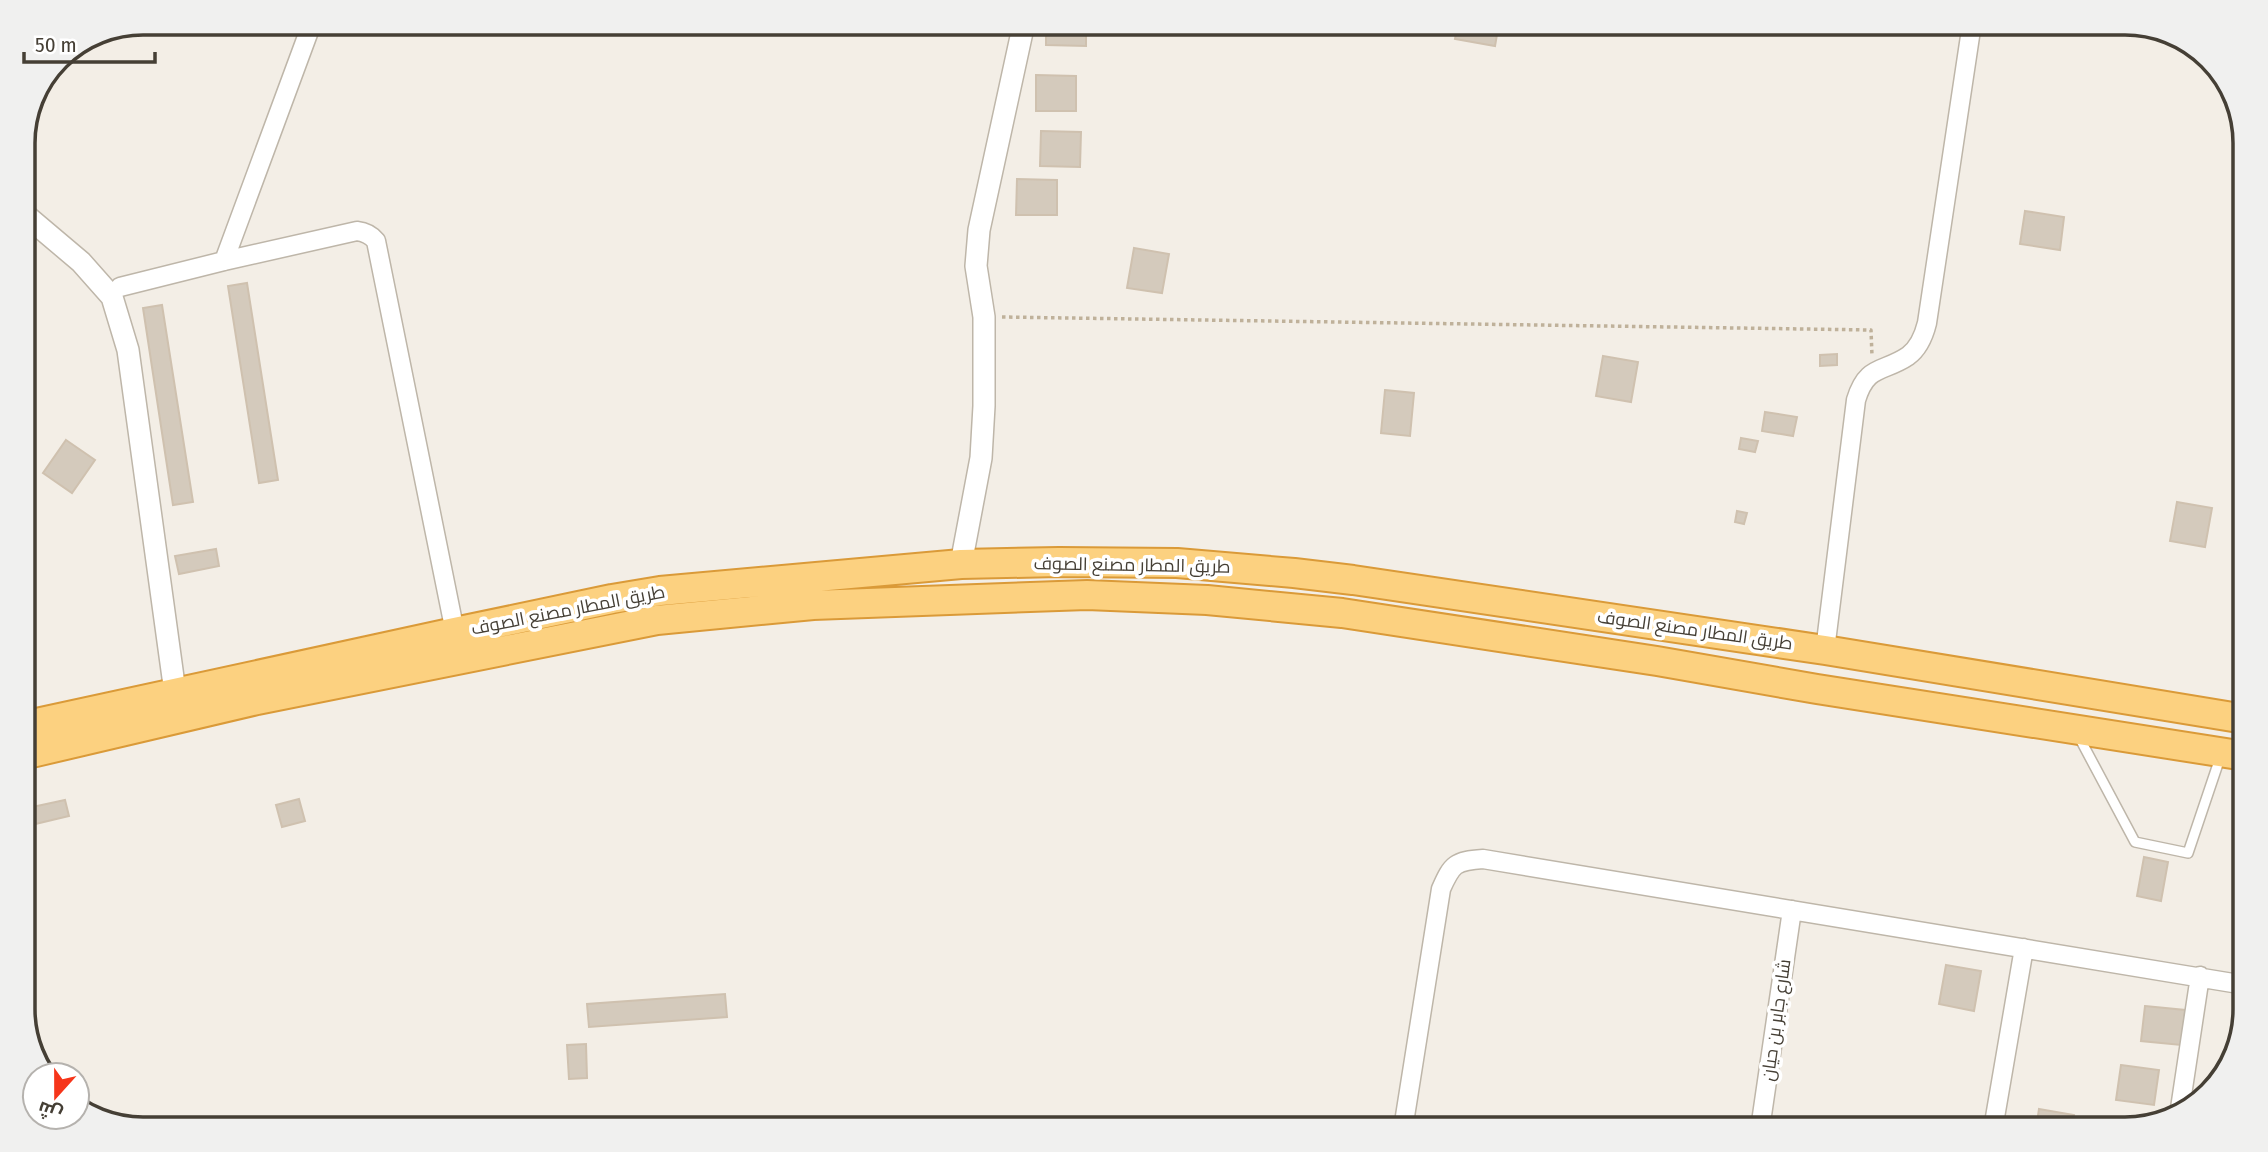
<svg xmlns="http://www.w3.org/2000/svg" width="2268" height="1152" font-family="'Fira Sans Condensed',Cairo,sans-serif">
  <rect width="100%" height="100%" fill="#f3eee6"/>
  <path fill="#d4cabc" stroke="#cfc1af" stroke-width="2" d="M1046,23H1086V46L1046,45Z
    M1458,23H1499L1495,46L1455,39Z
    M1036,75L1076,76V111H1036Z
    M1041,131L1081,132L1080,167L1040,166Z
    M1017,179L1057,180V215H1016Z
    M2025,211L2064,217L2060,250L2020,244Z
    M1134,248L1169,254L1162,293L1127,288Z
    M247,283L278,480L259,483L228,286Z
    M162,305L193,502L173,505L143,308Z
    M1837,354V365L1820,366V355Z
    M1603,356L1638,362L1631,402L1596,396Z
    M1385,390L1414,393L1410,436L1381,433Z
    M1765,412L1797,417L1793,436L1762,431Z
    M1741,438L1758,441L1755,452L1739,449Z
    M66,440L95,460L72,493L43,473Z
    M2177,502L2212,508L2205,547L2170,541Z
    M1737,511L1747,513L1744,524L1735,522Z
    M216,549L219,566L179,574L175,556Z
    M299,799L305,821L282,827L276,805Z
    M65,800L69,816L27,826L23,809Z
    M2144,857L2168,862L2161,901L2137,896Z
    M1946,965L1981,971L1974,1011L1939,1004Z
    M725,994L727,1017L589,1027L587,1004Z
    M2145,1006L2185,1010L2181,1045L2141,1041Z
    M586,1044L587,1078L569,1079L567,1045Z
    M2121,1065L2159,1070L2154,1105L2116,1100Z
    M2039,1109L2074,1115L2072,1129H2036Z
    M528,1119L529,1129H504V1120Z"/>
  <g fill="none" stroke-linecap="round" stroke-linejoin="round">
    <defs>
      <path id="service" d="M2079,737L2135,842L2188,853L2221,755"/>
      <path id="minor" d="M224,261L312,23
        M120,287L224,261L357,231C366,232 371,235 376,241L455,632
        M1825,650L1856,400C1867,364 1883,373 1908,356C1919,348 1924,335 1927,323L1972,23
        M2179,1115L2200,976
        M1403,1129L1441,889C1452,864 1455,861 1483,859L2245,985
        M1760,1129L1792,910
        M1993,1129L2024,948"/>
      <path id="tertiary" d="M23,213L81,262L112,297L128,350L175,692
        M961,564L981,458L984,406V317L976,266L979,230L1024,23"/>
      <path id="trunk" d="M23,726L455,632L612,599L660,591L961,564L1059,562L1177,563L1294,573L1353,580L1825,650L2245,719
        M23,755L257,700L657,620L813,605L1087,595L1207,600L1342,613L1657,661L1817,689L2245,756"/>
    </defs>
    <use href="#service" stroke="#beb6a9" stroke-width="12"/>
    <use href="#minor" stroke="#beb6a9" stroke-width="21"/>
    <use href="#tertiary" stroke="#beb6a9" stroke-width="24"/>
    <use href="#trunk" stroke="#da9a38" stroke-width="32"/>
    <path stroke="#bfb19a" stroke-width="3.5" stroke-dasharray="3.5 3.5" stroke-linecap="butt" d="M1002,317L1871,330L1872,356"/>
    <use href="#service" stroke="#fff" stroke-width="9"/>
    <use href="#minor" stroke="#fff" stroke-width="18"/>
    <use href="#tertiary" stroke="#fff" stroke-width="21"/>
    <use href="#trunk" stroke="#fcd180" stroke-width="28"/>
  </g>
  <g text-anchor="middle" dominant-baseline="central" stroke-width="7" stroke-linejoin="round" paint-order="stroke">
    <g font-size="18" fill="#453f35" stroke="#fff">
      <text transform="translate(1132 565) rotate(1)">طريق المطار مصنع الصوف</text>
      <text transform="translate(568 610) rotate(-11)">طريق المطار مصنع الصوف</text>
      <text transform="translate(1695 630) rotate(8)">طريق المطار مصنع الصوف</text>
      <text transform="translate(1776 1020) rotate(-82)">شارع جابر بن حيان</text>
    </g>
  </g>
  <path d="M0 0H2268V1152H0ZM143 35H2125A108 108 0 0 1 2233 143V1009A108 108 0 0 1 2125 1117H143A108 108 0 0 1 35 1009V143A108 108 0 0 1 143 35Z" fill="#f0f0ef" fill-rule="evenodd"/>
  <path fill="none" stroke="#453f35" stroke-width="3.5" d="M143 35H2125A108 108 0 0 1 2233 143V1009A108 108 0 0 1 2125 1117H143A108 108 0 0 1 35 1009V143A108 108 0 0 1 143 35Z"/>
  <g transform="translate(56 1096) rotate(201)"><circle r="33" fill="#ffffff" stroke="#b5b2ae" stroke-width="2"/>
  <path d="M0-5L12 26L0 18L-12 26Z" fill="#f6351a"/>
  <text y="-10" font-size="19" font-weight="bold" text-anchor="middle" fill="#453f35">ش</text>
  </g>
  <path d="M24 52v10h131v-10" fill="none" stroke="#453f35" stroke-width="3.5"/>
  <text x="35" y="52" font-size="21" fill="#453f35" stroke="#ffffff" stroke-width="5" paint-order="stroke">50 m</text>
</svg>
